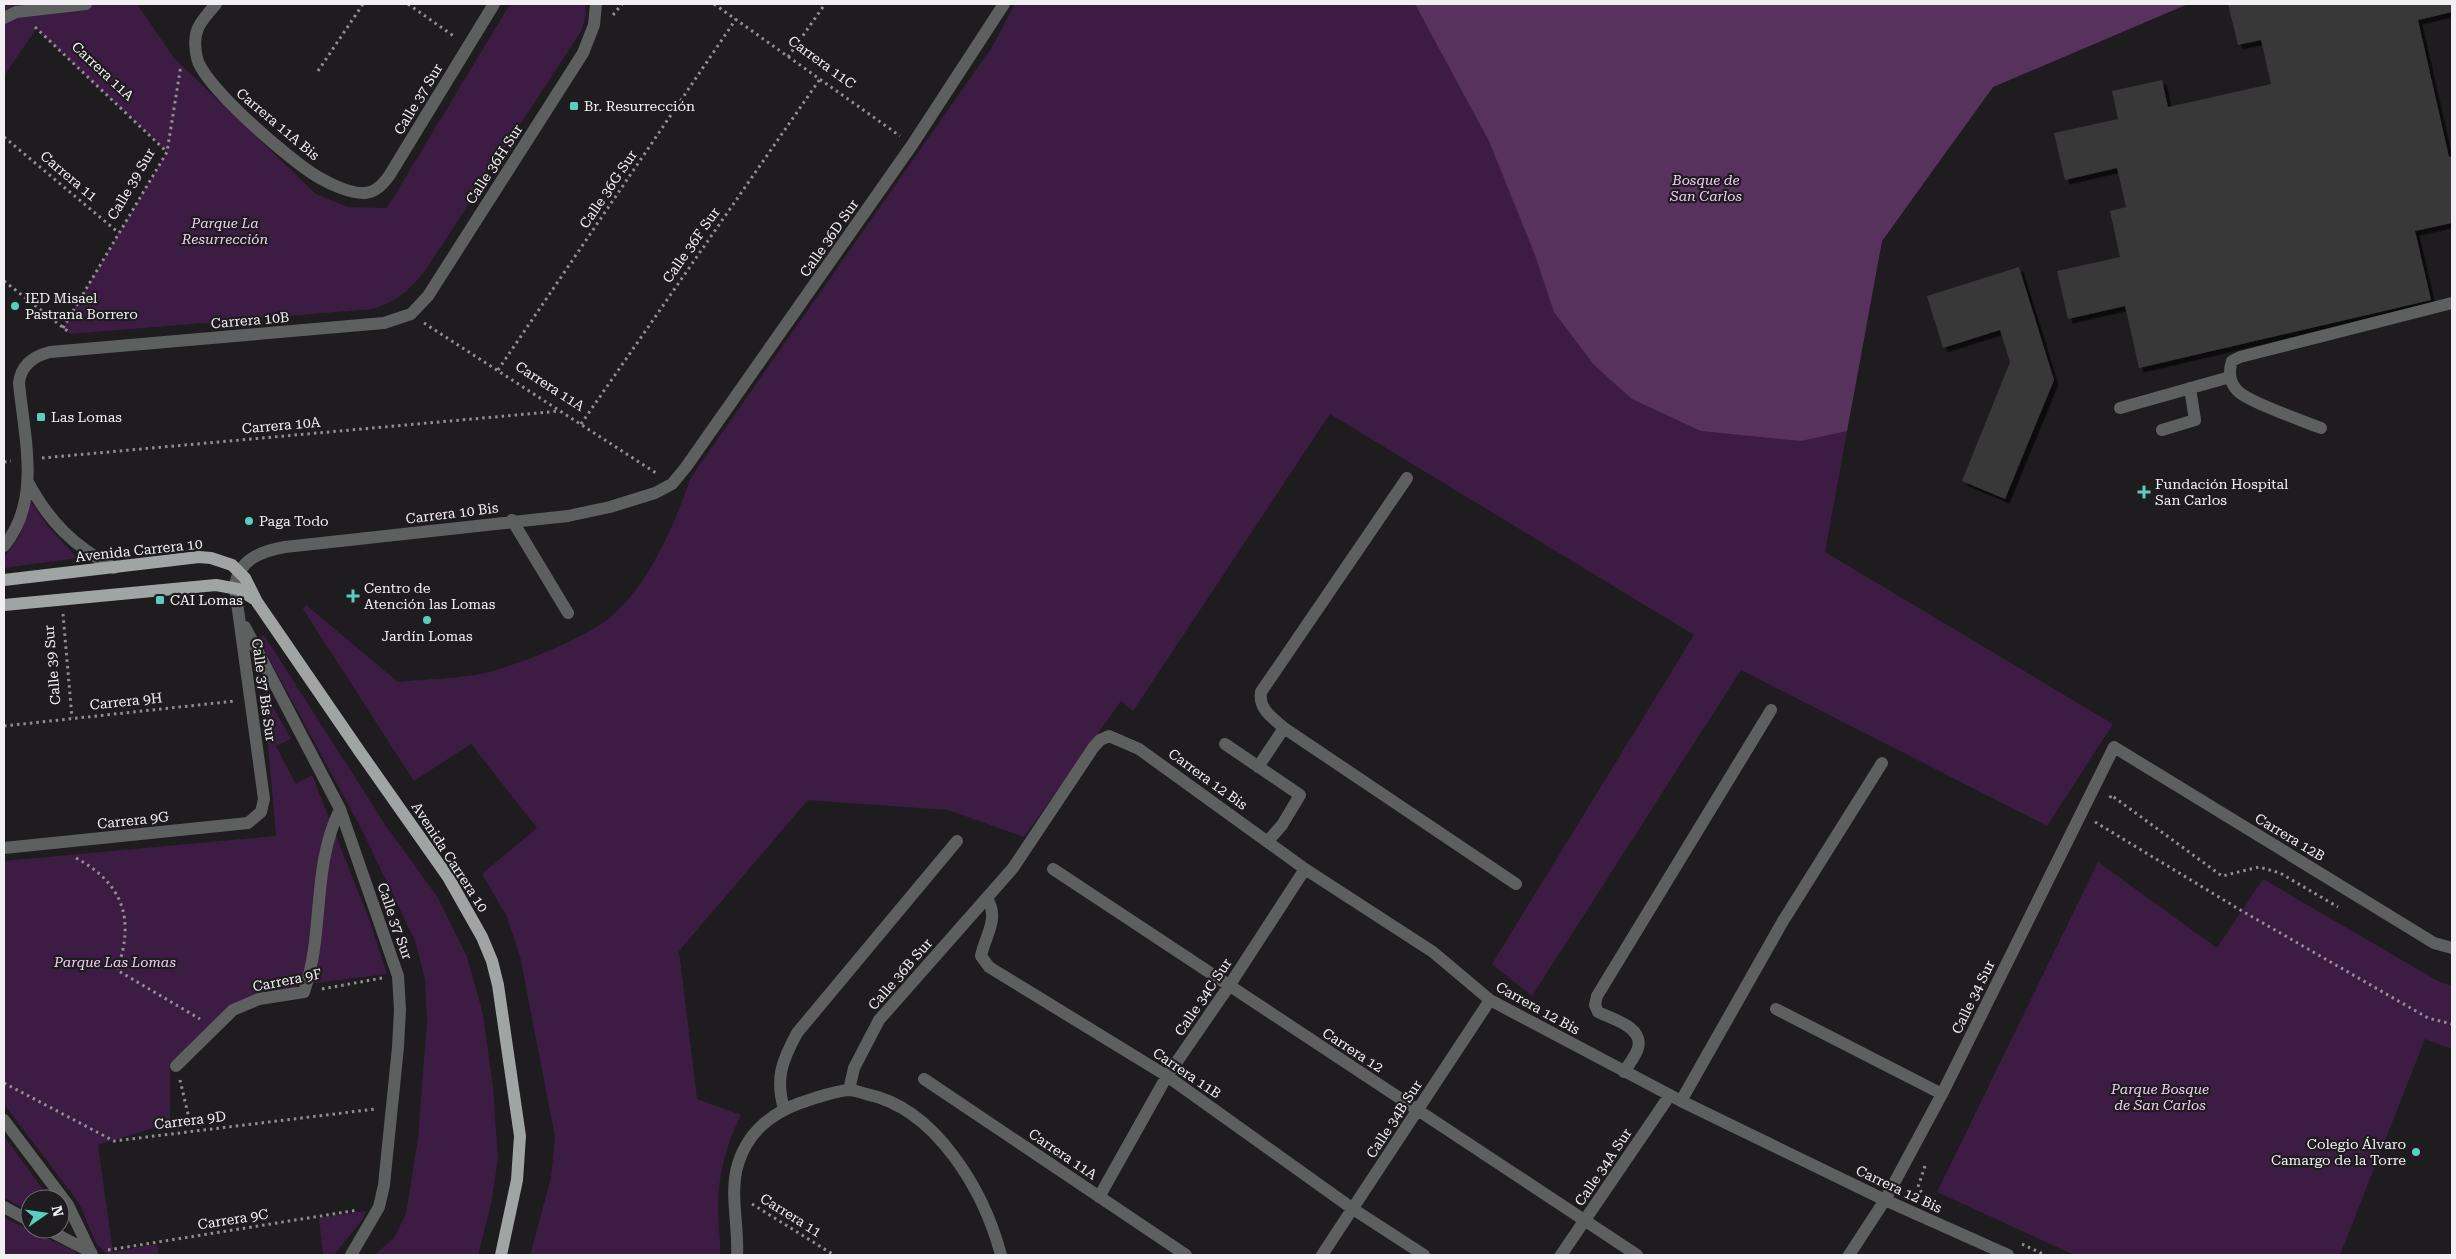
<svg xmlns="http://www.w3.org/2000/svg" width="2456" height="1259" font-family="'Roboto Serif',serif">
  <defs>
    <filter id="shadow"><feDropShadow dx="4.5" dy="4.5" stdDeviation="0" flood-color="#0009"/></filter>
  </defs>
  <rect width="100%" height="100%" fill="#1e1c1e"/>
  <path fill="#3d1c43" d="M4,4H137L174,58L316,194L348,207L387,208L510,4H585L586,16L581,31L427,268C410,290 399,300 373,309L70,334L63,328L167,152L36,29L4,76Z
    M1015,4H2188L1993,87L1882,241L1825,552L2113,724L2047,826L1741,670L1532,996L1492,964L1694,635L1330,414L1133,711L1121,701L1024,837L948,810L808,800L679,951L697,1099L741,1115C726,1145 718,1175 718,1209C718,1224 721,1240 720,1255H530L551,1178L555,1137L520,956L507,917L482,874L537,828L471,744L414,781L303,609L306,605L398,682C425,679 463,679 489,672C522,663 580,640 607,620C648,587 674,526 691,477L992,47Z
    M31,501L47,525L77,558L4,568V558L20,535Z
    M264,635L386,826L438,898L467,957L483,1014L493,1087L498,1159L491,1204L478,1255H374L394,1238L406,1214L418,1138L427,1022L425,979L415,941L362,830L258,638Z
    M263,689L291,739L276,746L296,784L312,775L370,922L387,974L300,985L219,1018L170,1063V1123L98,1145L113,1252L157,1244L159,1255H108L96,1243L79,1203L4,1104V861L276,836Z
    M2098,862L2217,948L2263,879L2438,981L2452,986V1049L2425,1039L2340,1255H2074L1937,1192Z
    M4,1136L50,1199H30V1212L4,1197Z
    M366,1211L362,1220L334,1255H323L319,1218Z
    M4,1218L75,1251L77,1255H4Z"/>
  <path fill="#57325d" d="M1415,4H2188L1993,87L1882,241L1847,431L1801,441L1701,431L1632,399L1594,365L1554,312L1535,255L1489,141Z"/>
  <path fill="#393739" filter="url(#shadow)" d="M2228,4H2452V12L2418,20L2449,157L2452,156V223L2415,231L2431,300L2139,368L2125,306L2068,319L2057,271L2120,257L2110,211L2126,207L2117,168L2065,180L2054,133L2118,119L2112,91L2162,80L2168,107L2271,84L2261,40L2238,45Z
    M2019,267L2054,380L2005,499L1962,481L2010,362L2000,330L1943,348L1927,296Z"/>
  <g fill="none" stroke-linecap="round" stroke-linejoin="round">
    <path stroke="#908e90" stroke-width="3" stroke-dasharray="2.5 4" stroke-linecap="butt" d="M408,4L455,37
      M714,4L900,136
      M613,15L622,4
      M35,27L167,152
      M788,57L825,4
      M318,71L363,4
      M4,137L119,233
      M4,281L70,333
      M424,323L656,473
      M63,328L167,152L181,65
      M498,370L736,19
      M581,424L820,79
      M42,458L560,411
      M4,462L11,461
      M63,614L72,718
      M4,726L235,701
      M2110,798L2111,795L2222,876L2259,867L2280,873L2338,907
      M2095,822L2242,911L2428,1018L2452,1024
      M76,858C124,884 135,920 117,970L200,1019
      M322,989L382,978
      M180,1080L192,1131
      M4,1083L114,1141L375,1109
      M1925,1166L1918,1187L1926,1199
      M752,1204L834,1255
      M2022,1244L2045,1255
      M108,1250L358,1210"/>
    <path stroke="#5e605f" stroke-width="12" d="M216,4C200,22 191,31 197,58C203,86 292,162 318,177C330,184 351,194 365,193C376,192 383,184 389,176L494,4
      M4,18L16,12L86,4
      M2120,408L2230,377
      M2321,428C2301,420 2256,405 2240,393C2230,385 2228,373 2232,361L2240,357L2452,303
      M2162,430L2195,420L2190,388
      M1407,478L1261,692C1258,709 1273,718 1284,728L1516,884
      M28,482C50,523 73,545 114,568
      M512,520L568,613
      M4,546C42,500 24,437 19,383C21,365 34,356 50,352L384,323L411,314L428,296L583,53L594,25L596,4
      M245,627L340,809L398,976L400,1010L398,1047L384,1185L379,1207L351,1255
      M1225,744L1300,795L1282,825L1268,841
      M1258,767L1284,728
      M4,848L248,823L261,812L264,799L235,588C237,560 261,551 285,547L568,516L610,507L655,493L672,484L686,467L912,145L1004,4
      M1053,869L1637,1255
      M987,899C1000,918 985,936 981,956L989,967L1167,1076L1353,1209L1424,1255
      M1776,1009L1942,1094
      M176,1066L233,1010L259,999L304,992C325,931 311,869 340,809
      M1624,1072C1628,1065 1636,1056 1638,1048C1644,1027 1612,1019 1598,1012L1595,1005L1597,996L1771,710
      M924,1079L1186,1255
      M849,1090L854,1068L879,1020L1013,868L1093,748L1100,740L1109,736L1139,749L1305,869L1433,952L1490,1000L1681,1101L1885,1200L2008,1255
      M1681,1101L1783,921L1882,763
      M784,1109C775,1078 782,1061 797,1033L957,841
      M4,1120L68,1205L92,1255
      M1099,1197L1167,1076L1229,986L1305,869
      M4,1207L30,1221
      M46,1229L91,1252
      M737,1255C739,1226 729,1193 738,1164C748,1132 770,1114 800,1103C815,1098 831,1092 848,1090C854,1090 860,1092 866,1094C936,1108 984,1191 1001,1255
      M1322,1255L1490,1000
      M1561,1255L1670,1095
      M1849,1255L1885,1200L1942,1094L2114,747L2434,943L2452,948"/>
    <path stroke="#a0a4a3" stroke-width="12" d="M4,580L199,557L211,558L232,565L245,578L257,602L360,752L448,877L482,937L492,961L498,985L520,1136L517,1180L501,1255
      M4,605L216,585L238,589L254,599"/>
  </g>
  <g fill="#59cebe" stroke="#1e1c1e" stroke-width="2">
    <rect x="569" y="101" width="10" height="10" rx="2.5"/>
    <circle cx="15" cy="306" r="5"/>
    <rect x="36" y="412" width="10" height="10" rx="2.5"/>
    <path d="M2141.5 484.5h5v5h5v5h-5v5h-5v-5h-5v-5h5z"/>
    <circle cx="249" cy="521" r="5"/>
    <path d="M350.5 588.5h5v5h5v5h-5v5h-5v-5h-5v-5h5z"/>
    <rect x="155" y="595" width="10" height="10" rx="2.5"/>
    <circle cx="427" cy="620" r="5"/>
    <circle cx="2416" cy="1152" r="5"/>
  </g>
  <g text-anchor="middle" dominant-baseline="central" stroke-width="4.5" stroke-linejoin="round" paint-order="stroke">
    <g font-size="14" fill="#f1eff1" stroke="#1e1c1e">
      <text transform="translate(822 62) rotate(36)">Carrera 11C</text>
      <text transform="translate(103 71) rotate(43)">Carrera 11A</text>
      <text transform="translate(418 99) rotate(-59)">Calle 37 Sur</text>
      <text transform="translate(278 124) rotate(40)">Carrera 11A Bis</text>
      <text transform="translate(494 164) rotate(-57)">Calle 36H Sur</text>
      <text transform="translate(69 176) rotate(40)">Carrera 11</text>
      <text transform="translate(131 184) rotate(-60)">Calle 39 Sur</text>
      <text transform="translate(608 189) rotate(-56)">Calle 36G Sur</text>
      <text transform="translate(829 238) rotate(-55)">Calle 36D Sur</text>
      <text transform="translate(691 245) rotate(-55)">Calle 36F Sur</text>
      <text transform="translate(250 320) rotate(-5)">Carrera 10B</text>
      <text transform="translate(550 386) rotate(33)">Carrera 11A</text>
      <text transform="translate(281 425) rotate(-5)">Carrera 10A</text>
      <text transform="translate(452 513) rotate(-7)">Carrera 10 Bis</text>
      <text transform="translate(139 550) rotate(-6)">Avenida Carrera 10</text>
      <text transform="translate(52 665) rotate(-95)">Calle 39 Sur</text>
      <text transform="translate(264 690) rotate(82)">Calle 37 Bis Sur</text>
      <text transform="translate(126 701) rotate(-6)">Carrera 9H</text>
      <text transform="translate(1208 779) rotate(36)">Carrera 12 Bis</text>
      <text transform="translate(133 820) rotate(-6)">Carrera 9G</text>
      <text transform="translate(2290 837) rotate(31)">Carrera 12B</text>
      <text transform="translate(450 857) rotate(57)">Avenida Carrera 10</text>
      <text transform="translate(395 921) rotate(71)">Calle 37 Sur</text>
      <text transform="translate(900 974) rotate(-49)">Calle 36B Sur</text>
      <text transform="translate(287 980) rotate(-11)">Carrera 9F</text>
      <text transform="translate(1203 997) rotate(-56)">Calle 34C Sur</text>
      <text transform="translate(1973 997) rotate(-64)">Calle 34 Sur</text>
      <text transform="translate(1538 1008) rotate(29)">Carrera 12 Bis</text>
      <text transform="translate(1353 1050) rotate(33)">Carrera 12</text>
      <text transform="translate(1187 1073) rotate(34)">Carrera 11B</text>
      <text transform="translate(1394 1119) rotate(-57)">Calle 34B Sur</text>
      <text transform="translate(190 1120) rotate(-7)">Carrera 9D</text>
      <text transform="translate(1063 1154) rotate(34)">Carrera 11A</text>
      <text transform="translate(1603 1167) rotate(-56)">Calle 34A Sur</text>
      <text transform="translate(1899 1189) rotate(25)">Carrera 12 Bis</text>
      <text transform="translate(791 1215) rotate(32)">Carrera 11</text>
      <text transform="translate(233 1219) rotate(-9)">Carrera 9C</text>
    </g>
    <g font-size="14" fill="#f1eff1" stroke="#1e1c1e" text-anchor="start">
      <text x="584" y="106">Br. Resurrección</text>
      <text x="25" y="298">IED Misael<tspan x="25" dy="16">Pastrana Borrero</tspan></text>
      <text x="51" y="417">Las Lomas</text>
      <text x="2155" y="484">Fundación Hospital<tspan x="2155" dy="16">San Carlos</tspan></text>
      <text x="259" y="521">Paga Todo</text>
      <text x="364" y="588">Centro de<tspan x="364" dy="16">Atención las Lomas</tspan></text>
      <text x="170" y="600">CAI Lomas</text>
      <text x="427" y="636" text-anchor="middle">Jardín Lomas</text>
      <text x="2406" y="1144" text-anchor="end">Colegio Álvaro<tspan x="2406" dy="16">Camargo de la Torre</tspan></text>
    </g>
    <g font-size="14" font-style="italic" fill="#f0ccf6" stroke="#1e1c1e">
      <text x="1706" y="180">Bosque de<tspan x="1706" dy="16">San Carlos</tspan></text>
      <text x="225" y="223">Parque La<tspan x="225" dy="16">Resurrección</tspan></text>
      <text x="115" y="962">Parque Las Lomas</text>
      <text x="2160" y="1089">Parque Bosque<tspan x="2160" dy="16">de San Carlos</tspan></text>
    </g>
  </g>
  <rect width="2456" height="1259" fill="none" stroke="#f1eff1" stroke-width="10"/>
  <g transform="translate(45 1214) rotate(77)"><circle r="24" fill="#1e1c1e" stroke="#727072"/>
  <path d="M0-4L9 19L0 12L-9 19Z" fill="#59cebe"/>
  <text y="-8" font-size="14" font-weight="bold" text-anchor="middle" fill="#f1eff1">N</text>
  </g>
</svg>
